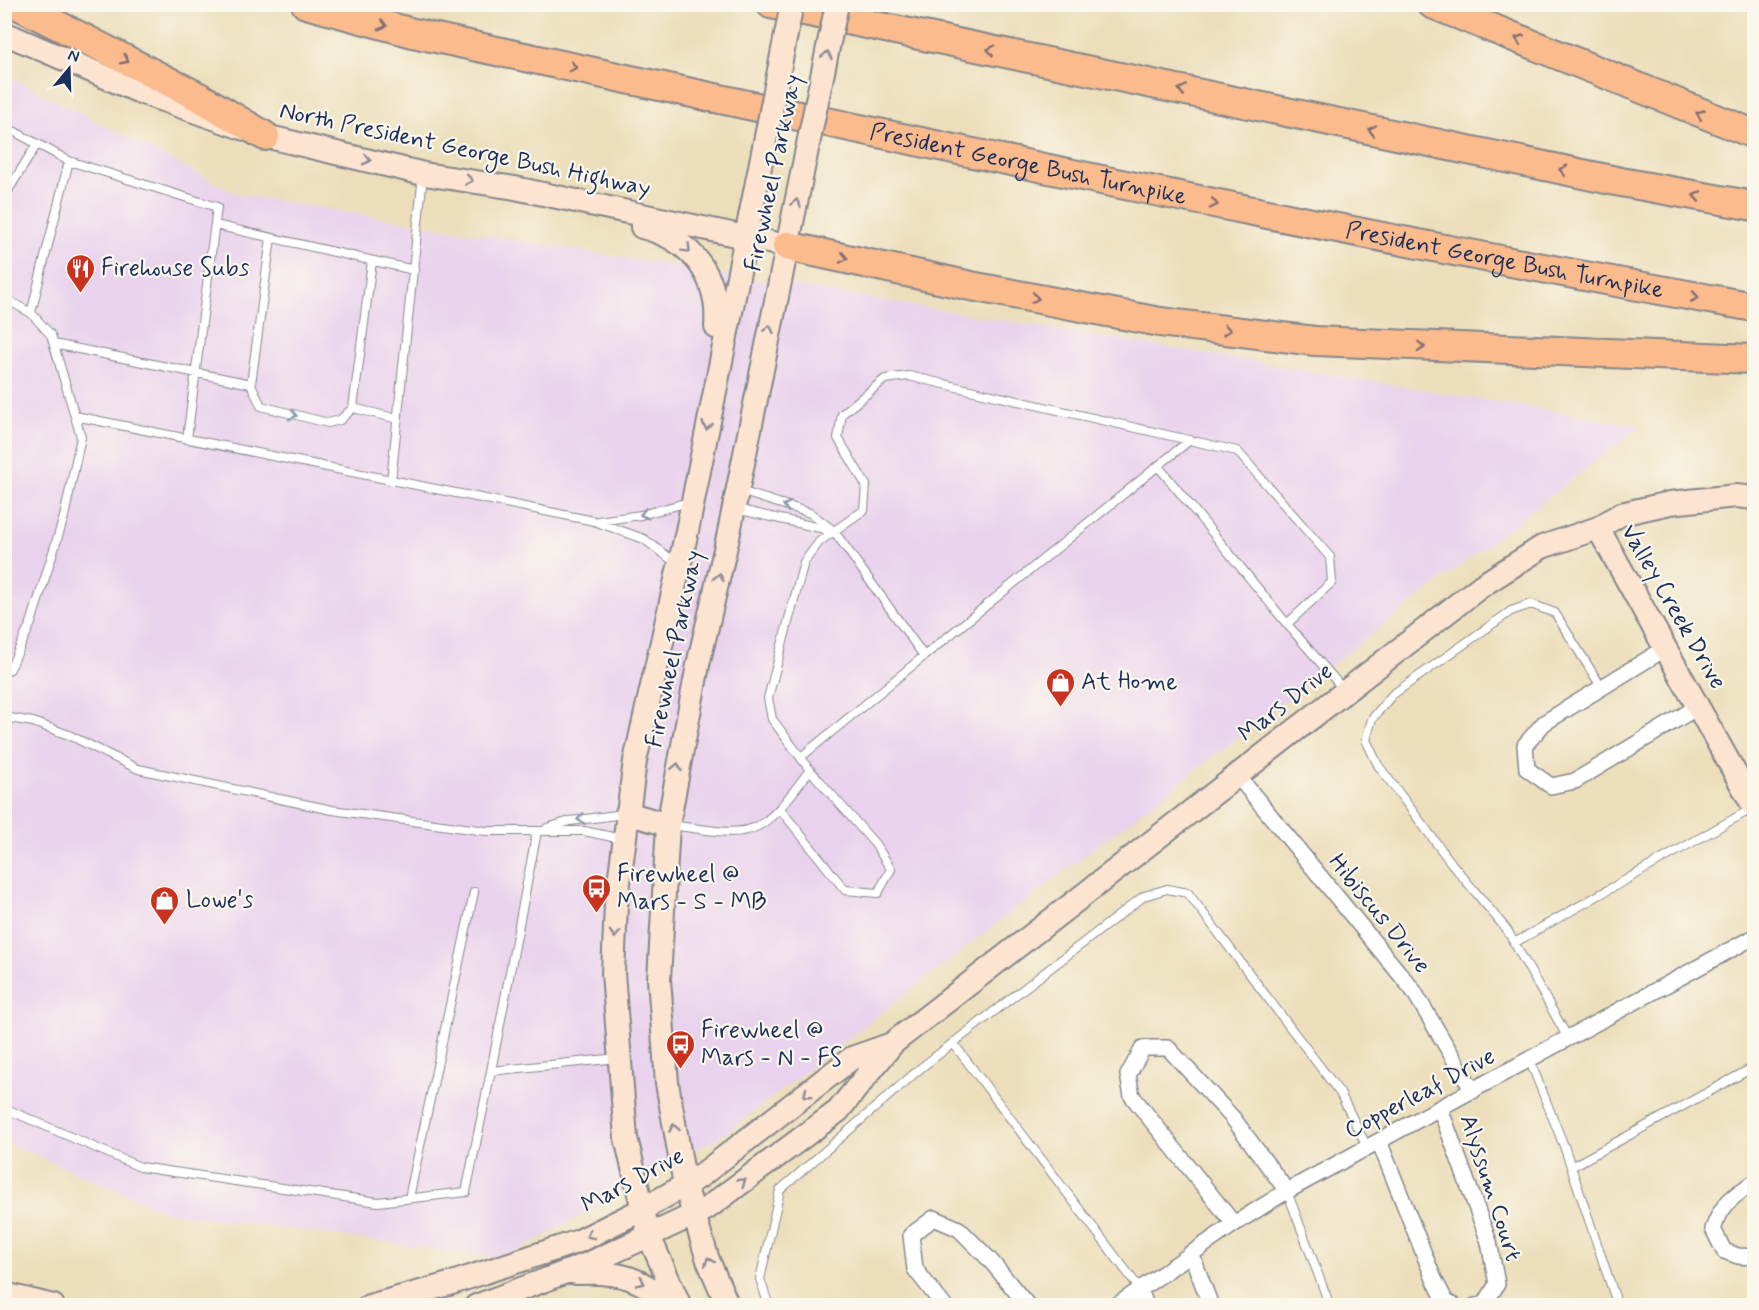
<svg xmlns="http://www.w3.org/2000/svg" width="1759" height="1310" font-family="Mynerve,sans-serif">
  <rect width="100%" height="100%" fill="#fbf7ec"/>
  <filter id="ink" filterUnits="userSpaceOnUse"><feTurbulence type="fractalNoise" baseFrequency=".0167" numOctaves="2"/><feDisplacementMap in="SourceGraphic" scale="12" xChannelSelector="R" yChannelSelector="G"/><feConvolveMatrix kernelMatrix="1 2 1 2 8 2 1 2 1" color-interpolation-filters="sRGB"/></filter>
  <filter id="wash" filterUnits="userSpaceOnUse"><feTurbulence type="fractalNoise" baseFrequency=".008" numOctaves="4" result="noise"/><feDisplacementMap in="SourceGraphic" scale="24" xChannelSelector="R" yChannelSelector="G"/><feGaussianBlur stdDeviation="1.35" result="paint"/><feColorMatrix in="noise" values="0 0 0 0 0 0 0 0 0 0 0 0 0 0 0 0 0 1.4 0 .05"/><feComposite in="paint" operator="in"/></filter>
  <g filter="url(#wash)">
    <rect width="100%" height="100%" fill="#ecdeba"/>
    <path fill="#e9d2ed" d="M4,74L237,194L1641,426L726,1133L504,1259L167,1212L5,1142Z"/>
  </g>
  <g filter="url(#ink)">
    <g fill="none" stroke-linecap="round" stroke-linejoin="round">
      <defs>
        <path id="lane" d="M1743,4L1754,8
          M4,126L69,161L217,207L187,439
          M4,197L37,144
          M215,225L414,270
          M271,238L251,384L261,406L328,423L340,420L353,408L372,261
          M4,298L31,313L51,335L81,437L64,517L31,623L10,669L4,672
          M31,313L69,161
          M54,344L251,384
          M353,408L398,419
          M75,416L594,521L644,539L676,563
          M1158,466L1287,624
          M391,481L423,175
          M740,491L810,513L834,531L924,656L801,757
          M736,509L829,530
          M598,521L641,515L689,502
          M924,656L1190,440
          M4,717L33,722L69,735L138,769L332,810L486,831H584L622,839
          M781,810L845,890L878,893L891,869L875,844L810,770
          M670,825C755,837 757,841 810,770L772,719L768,698L804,562L820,541L864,510L866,485L838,438L842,414L885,379L909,376L1237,451L1330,557L1332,582L1287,624L1344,690
          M547,828L570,821L624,814
          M1514,943L1753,808
          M1568,1038L1507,930L1452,864L1378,765L1366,740L1372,719L1392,695L1511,611L1531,604L1555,613L1602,688
          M953,1043L1140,1289
          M1530,1061L1564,1146L1618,1306
          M491,1071L537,831
          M4,1108L140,1167L378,1202L466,1192L491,1071L618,1058
          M1571,1167L1754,1067
          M1287,1191L1330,1306
          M409,1198L474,892
          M769,1306L760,1279L780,1190L922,1067L1144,896L1167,889L1188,893L1340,1093L1367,1147"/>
        <path id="street" d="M1666,648L1544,723L1525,745L1527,769L1551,786L1575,781L1699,706
          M1237,775L1413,990L1473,1091
          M1440,1108L1489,1242L1497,1284L1485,1304L1475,1306
          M1379,1141L1434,1279L1446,1302L1455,1306
          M1754,1183C1732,1196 1722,1204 1713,1229L1724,1251L1738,1256L1754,1257
          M1234,1224L1132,1096L1128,1075L1143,1048H1168L1232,1117L1287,1191
          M1191,1253L1211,1306
          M1140,1289L1146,1306
          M944,1306L915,1269L911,1235L934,1218L959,1229L990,1260L1028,1306
          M1116,1306L1234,1224L1287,1191L1754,937"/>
        <path id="secondary" d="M4,33L140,92L265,136L424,174L515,188L787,246
          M642,227C691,239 720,276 716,327
          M1598,528L1754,807
          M627,813L668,825
          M576,1273C620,1271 640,1277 673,1306
          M4,1294L53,1306
          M369,1306L449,1284L579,1241L643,1209L699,1177L852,1058L892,1044
          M476,1306L590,1263L706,1209L838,1111L893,1043L1481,586L1542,547L1598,528L1621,514L1670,503L1736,496L1754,498
          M680,1306L649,1236L626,1138L613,973L616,905L635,761L687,531L763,152
          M728,1306L708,1260L685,1185L667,1083L659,979L668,825L698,665L728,537L805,159"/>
        <g id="highway">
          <path d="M16,4L201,98L265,136"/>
          <path id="s1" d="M306,4L413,33C859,129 1305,227 1754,307"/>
          <path d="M771,4L1621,182L1754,206"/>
          <path d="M1432,4L1754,134"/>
          <path d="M787,246L971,286L1160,322L1315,341L1754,359"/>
        </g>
      </defs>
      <use href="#lane" stroke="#84868c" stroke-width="10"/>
      <use href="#street" stroke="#84868c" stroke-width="18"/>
      <use href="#secondary" stroke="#84868c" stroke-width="26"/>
      <use href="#highway" stroke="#84868c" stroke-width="32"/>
      <use href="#lane" stroke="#fff" stroke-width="8"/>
      <use href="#street" stroke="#fff" stroke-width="15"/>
      <use href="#secondary" stroke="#fde4d1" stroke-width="22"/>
      <use href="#highway" stroke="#fbbb8c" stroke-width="28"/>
      <defs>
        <path id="secondary-bridge" d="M763,152L792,4
          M805,159L837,4"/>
      </defs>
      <use href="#secondary-bridge" stroke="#84868c" stroke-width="26" stroke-linecap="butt"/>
      <use href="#secondary-bridge" stroke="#fde4d1" stroke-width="22"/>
    </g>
    <defs><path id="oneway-chevron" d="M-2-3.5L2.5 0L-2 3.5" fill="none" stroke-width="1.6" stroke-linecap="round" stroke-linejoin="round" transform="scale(1.5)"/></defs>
    <g stroke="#806e73">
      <use href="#oneway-chevron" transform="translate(383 25) rotate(14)"/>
      <use href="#oneway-chevron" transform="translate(1519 39) rotate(-158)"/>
      <use href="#oneway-chevron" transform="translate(991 50) rotate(-168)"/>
      <use href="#oneway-chevron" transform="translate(125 60) rotate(27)"/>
      <use href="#oneway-chevron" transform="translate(573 67) rotate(12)"/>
      <use href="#oneway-chevron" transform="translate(1182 90) rotate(-168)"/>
      <use href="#oneway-chevron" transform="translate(1700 114) rotate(-158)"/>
      <use href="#oneway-chevron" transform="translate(1372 130) rotate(-168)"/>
      <use href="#oneway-chevron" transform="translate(1563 170) rotate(-168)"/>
      <use href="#oneway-chevron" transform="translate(1697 196) rotate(-170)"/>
      <use href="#oneway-chevron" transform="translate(1214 204) rotate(12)"/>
      <use href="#oneway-chevron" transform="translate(844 258) rotate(12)"/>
      <use href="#oneway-chevron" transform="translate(1695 297) rotate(10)"/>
      <use href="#oneway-chevron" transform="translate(1035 298) rotate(11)"/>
      <use href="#oneway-chevron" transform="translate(1227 330) rotate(7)"/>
      <use href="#oneway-chevron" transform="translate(1421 347) rotate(3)"/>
    </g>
    <g stroke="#8c8a98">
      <use href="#oneway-chevron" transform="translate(827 55) rotate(-78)"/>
      <use href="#oneway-chevron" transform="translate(367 160) rotate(14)"/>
      <use href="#oneway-chevron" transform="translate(469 180) rotate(9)"/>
      <use href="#oneway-chevron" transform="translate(796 203) rotate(-78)"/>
      <use href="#oneway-chevron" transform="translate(687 249) rotate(45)"/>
      <use href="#oneway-chevron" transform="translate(769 329) rotate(-78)"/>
      <use href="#oneway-chevron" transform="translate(707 426) rotate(101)"/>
      <use href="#oneway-chevron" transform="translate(719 577) rotate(-77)"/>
      <use href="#oneway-chevron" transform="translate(677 767) rotate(-79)"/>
      <use href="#oneway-chevron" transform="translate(615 934) rotate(92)"/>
      <use href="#oneway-chevron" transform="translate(807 1094) rotate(142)"/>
      <use href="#oneway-chevron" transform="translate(674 1128) rotate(-99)"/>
      <use href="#oneway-chevron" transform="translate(742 1182) rotate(-37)"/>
      <use href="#oneway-chevron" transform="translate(590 1235) rotate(154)"/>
      <use href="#oneway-chevron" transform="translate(709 1261) rotate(-111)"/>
      <use href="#oneway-chevron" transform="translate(641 1282) rotate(27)"/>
    </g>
    <g stroke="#8d97ae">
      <use href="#oneway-chevron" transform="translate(293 415) rotate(14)"/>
      <use href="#oneway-chevron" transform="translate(787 506) rotate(-162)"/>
      <use href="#oneway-chevron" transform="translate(644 514) rotate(167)"/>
      <use href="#oneway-chevron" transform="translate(581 819) rotate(172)"/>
    </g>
  </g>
  <defs>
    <symbol id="restaurant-pin" viewBox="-11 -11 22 30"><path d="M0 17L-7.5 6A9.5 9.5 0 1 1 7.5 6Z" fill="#c8321e" stroke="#fbf7ec"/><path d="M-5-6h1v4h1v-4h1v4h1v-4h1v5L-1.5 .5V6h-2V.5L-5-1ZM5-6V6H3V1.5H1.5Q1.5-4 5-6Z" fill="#fff"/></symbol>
    <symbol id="shop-pin" viewBox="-11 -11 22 30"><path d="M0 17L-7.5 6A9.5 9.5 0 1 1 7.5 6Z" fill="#c8321e" stroke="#fbf7ec"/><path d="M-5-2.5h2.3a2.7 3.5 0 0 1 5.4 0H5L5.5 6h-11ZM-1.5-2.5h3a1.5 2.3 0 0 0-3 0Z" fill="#fff"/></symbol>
    <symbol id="bus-pin" viewBox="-11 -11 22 30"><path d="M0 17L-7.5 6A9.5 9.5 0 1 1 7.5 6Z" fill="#c8321e" stroke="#fbf7ec"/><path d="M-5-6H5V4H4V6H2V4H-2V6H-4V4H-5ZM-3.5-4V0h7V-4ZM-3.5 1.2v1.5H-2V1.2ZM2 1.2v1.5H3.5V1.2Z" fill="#fff"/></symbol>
  </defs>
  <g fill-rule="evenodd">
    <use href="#restaurant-pin" x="64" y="252" width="33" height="45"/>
    <use href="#shop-pin" x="1044" y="666" width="33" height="45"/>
    <use href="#bus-pin" x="580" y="872" width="33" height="45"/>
    <use href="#shop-pin" x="148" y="884" width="33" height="45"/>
    <use href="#bus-pin" x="664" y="1028" width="33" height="45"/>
  </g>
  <g text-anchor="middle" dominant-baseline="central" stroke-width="4.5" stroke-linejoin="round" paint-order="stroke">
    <g font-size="24" fill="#1b2f5e" stroke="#fbf7ec">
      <text transform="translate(465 150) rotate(12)">North President George Bush Highway</text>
      <text stroke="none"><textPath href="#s1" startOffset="740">President George Bush Turnpike</textPath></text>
      <text transform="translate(774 173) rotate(-78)">Firewheel Parkway</text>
      <text stroke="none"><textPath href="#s1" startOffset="1226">President George Bush Turnpike</textPath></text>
      <text transform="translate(1673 607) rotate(60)">Valley Creek Drive</text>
      <text transform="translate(675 649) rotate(-78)">Firewheel Parkway</text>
      <text transform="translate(1286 703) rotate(-38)">Mars Drive</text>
      <text transform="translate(1379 914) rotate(51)">Hibiscus Drive</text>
      <text transform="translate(1420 1094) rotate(-28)">Copperleaf Drive</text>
      <text transform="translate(633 1181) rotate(-28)">Mars Drive</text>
      <text transform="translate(1490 1188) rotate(72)">Alyssum Court</text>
    </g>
    <g font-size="24" fill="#1b2f5e" stroke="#fbf7ec" text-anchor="start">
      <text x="101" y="268">Firehouse Subs</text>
      <text x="1081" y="682">At Home</text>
      <text x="617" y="874">Firewheel @<tspan x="617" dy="28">Mars - S - MB</tspan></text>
      <text x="186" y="900">Lowe's</text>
      <text x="701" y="1030">Firewheel @<tspan x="701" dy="28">Mars - N - FS</tspan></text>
    </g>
  </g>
  <rect width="1759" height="1310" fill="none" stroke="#fbf7ec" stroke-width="24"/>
  <g transform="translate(69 69) rotate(19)" stroke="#fbf7ec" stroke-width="4.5" paint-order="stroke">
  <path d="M0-4.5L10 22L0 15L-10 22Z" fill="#1b2f5e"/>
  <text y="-9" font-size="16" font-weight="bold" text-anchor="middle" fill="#1b2f5e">N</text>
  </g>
</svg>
